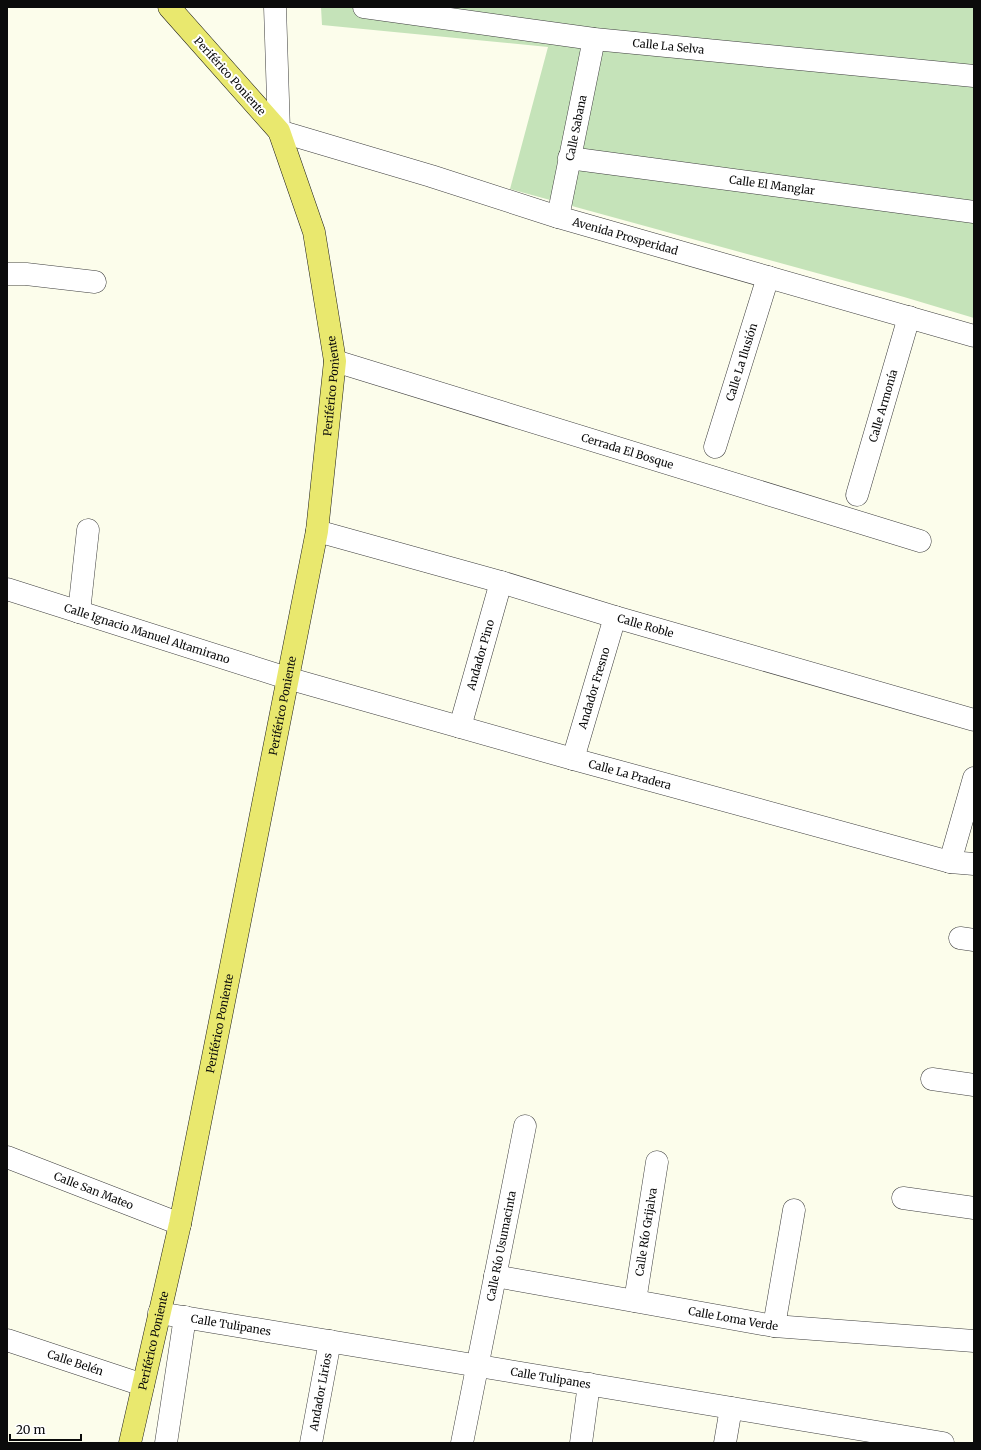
<svg xmlns="http://www.w3.org/2000/svg" width="981" height="1450" font-family="Merriweather,serif">
  <rect width="100%" height="100%" fill="#fcfdeb"/>
  <path fill="#c5e3b9" d="M321,7H974V318L904,297L510,189L548,47L322,25Z"/>
  <g fill="none" stroke-linecap="round" stroke-linejoin="round">
    <defs>
      <g id="minor">
        <path id="s1" d="M275,7L279,131L431,176L558,217L974,336"/>
        <path id="s2" d="M364,7L594,39L974,76"/>
        <path id="s3" d="M569,158L974,212"/>
        <path id="s4" d="M558,217L594,39"/>
        <path d="M7,274H26L95,282"/>
        <path id="s5" d="M335,361L920,541"/>
        <path id="s6" d="M715,447L768,277"/>
        <path id="s7" d="M857,495L909,317"/>
        <path id="s8" d="M317,531L501,582L615,617L974,720"/>
        <path id="s9" d="M7,589L287,678L573,759L950,862L974,864"/>
        <path d="M79,612L88,530"/>
        <path id="s10" d="M460,727L501,582"/>
        <path id="s11" d="M573,759L615,617"/>
        <path d="M950,862L974,778"/>
        <path d="M960,938L974,940"/>
        <path d="M932,1079L974,1085"/>
        <path id="s12" d="M7,1157L180,1224"/>
        <path d="M903,1198L974,1208"/>
        <path id="s13" d="M495,1276L774,1326L974,1341"/>
        <path id="s14" d="M635,1301L657,1162"/>
        <path id="s15" d="M159,1313L943,1443"/>
        <path d="M774,1326L794,1210"/>
        <path id="s16" d="M7,1340L143,1385"/>
        <path d="M166,1443L185,1317"/>
        <path id="s17" d="M311,1443L330,1341"/>
        <path id="s18" d="M462,1443L525,1126"/>
        <path d="M581,1443L589,1384"/>
        <path d="M725,1443L731,1408"/>
      </g>
      <g id="primary">
        <path id="s19" d="M130,1443L180,1224L317,531L335,361L314,232L279,131L169,7"/>
      </g>
    </defs>
    <use href="#minor" stroke="#3e3e3e" stroke-width="23"/>
    <use href="#primary" stroke="#1c1c1c" stroke-width="23"/>
    <use href="#minor" stroke="#fff" stroke-width="22"/>
    <use href="#primary" stroke="#e9e86e" stroke-width="22"/>
  </g>
  <g text-anchor="middle" dominant-baseline="central" stroke-width="4" stroke-linejoin="round" paint-order="stroke">
    <g font-size="11" fill="#0b0b0b" stroke="#fff">
      <text stroke="none"><textPath href="#s2" startOffset="307">Calle La Selva</textPath></text>
      <text transform="translate(230 76) rotate(48)">Periférico Poniente</text>
      <text stroke="none"><textPath href="#s4" startOffset="91">Calle Sabana</textPath></text>
      <text stroke="none"><textPath href="#s3" startOffset="205">Calle El Manglar</textPath></text>
      <text stroke="none"><textPath href="#s1" startOffset="486">Avenida Prosperidad</textPath></text>
      <text stroke="none"><textPath href="#s6" startOffset="89">Calle La Ilusión</textPath></text>
      <text stroke="none"><textPath href="#s19" startOffset="1077">Periférico Poniente</textPath></text>
      <text stroke="none"><textPath href="#s7" startOffset="93">Calle Armonía</textPath></text>
      <text stroke="none"><textPath href="#s5" startOffset="306">Cerrada El Bosque</textPath></text>
      <text stroke="none"><textPath href="#s8" startOffset="342">Calle Roble</textPath></text>
      <text stroke="none"><textPath href="#s9" startOffset="147">Calle Ignacio Manuel Altamirano</textPath></text>
      <text stroke="none"><textPath href="#s10" startOffset="75">Andador Pino</textPath></text>
      <text stroke="none"><textPath href="#s11" startOffset="74">Andador Fresno</textPath></text>
      <text stroke="none"><textPath href="#s19" startOffset="753">Periférico Poniente</textPath></text>
      <text stroke="none"><textPath href="#s9" startOffset="650">Calle La Pradera</textPath></text>
      <text stroke="none"><textPath href="#s19" startOffset="429">Periférico Poniente</textPath></text>
      <text stroke="none"><textPath href="#s12" startOffset="93">Calle San Mateo</textPath></text>
      <text stroke="none"><textPath href="#s14" startOffset="70">Calle Río Grijalva</textPath></text>
      <text stroke="none"><textPath href="#s18" startOffset="201">Calle Río Usumacinta</textPath></text>
      <text stroke="none"><textPath href="#s13" startOffset="242">Calle Loma Verde</textPath></text>
      <text stroke="none"><textPath href="#s15" startOffset="73">Calle Tulipanes</textPath></text>
      <text stroke="none"><textPath href="#s19" startOffset="105">Periférico Poniente</textPath></text>
      <text stroke="none"><textPath href="#s16" startOffset="72">Calle Belén</textPath></text>
      <text stroke="none"><textPath href="#s15" startOffset="397">Calle Tulipanes</textPath></text>
      <text stroke="none"><textPath href="#s17" startOffset="52">Andador Lirios</textPath></text>
    </g>
  </g>
  <rect width="981" height="1450" fill="none" stroke="#0b0b0b" stroke-width="16"/>
  <path d="M10 1434v6h71v-6" fill="none" stroke="#0b0b0b" stroke-width="2"/>
  <text x="16" y="1434" font-size="12" fill="#0b0b0b" stroke="#ffffff" stroke-width="3" paint-order="stroke">20 m</text>
</svg>
